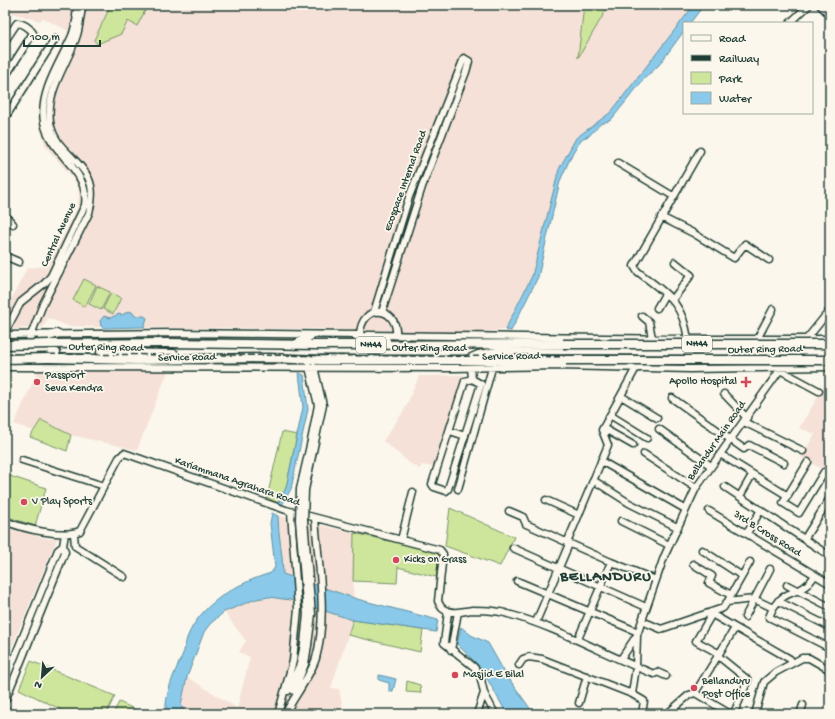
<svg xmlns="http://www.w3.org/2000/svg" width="835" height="719" font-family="'Gochi Hand',sans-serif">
  <rect width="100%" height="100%" fill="#fbf7ec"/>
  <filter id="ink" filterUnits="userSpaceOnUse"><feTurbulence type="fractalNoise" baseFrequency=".025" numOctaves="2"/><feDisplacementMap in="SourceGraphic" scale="8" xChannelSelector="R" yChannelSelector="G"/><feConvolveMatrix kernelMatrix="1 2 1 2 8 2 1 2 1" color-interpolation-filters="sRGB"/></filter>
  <g filter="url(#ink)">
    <path fill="#f5e1d7" d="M5,5H694L611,112L576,138L559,169L532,276L505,330L471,333L313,329L98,327L68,326L48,318L43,327L5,330V312L27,268L48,266L77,209L79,196L78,187L73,178L46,147L40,129L38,114L39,100L45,81L68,31L43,18L40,21L12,13L5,10Z
      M38,371H168L137,450L71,435L41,420L34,431L14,424Z
      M464,375L437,468L422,465L420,469L411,464L383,441L405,409L419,376Z
      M830,377V474L801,457L815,434L799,428Z
      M278,516L354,533L353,620L331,688L339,689L344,714H186L181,705L187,677L237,708L250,657L239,652L246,641L224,612L256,599L278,598Z
      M5,525L44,538L57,539L5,663Z"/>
    <path fill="#cee69c" stroke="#769268" d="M111,5H148L137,26L128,21L121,34L97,44L94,40Z
      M584,5H609L578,58Z
      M84,279L96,285L85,307L73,300Z
      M97,286L110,292L101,310L89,304Z
      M111,293L121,298L113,314L103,309Z
      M41,420L71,435L67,451L30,437Z
      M282,432L297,435L286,488L278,503L267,498Z
      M7,475L46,488L35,526L5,516V480Z
      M450,508L514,537L500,566L445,546Z
      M354,533L440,552L436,577L398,567L397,583L353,581Z
      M353,620L423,630L420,652L348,635Z
      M31,661L115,696L106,714H70L19,689Z
      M407,681L420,685L421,693L406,692Z
      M119,702L143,713L142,714H113Z"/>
    <path fill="#8ac9ea" stroke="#5f91a1" d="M694,5H704L690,23H684V31L659,65L644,79L611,120L600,124L589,136L583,138L573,152L560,181L538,277L511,331L505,330L532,276L559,169L576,138L611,112Z
      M129,311L132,312L135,316H144L147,318L144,327L103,328L101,326L100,321L104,316L110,318L119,314L122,315Z
      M299,373L304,375L308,409L291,489L282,505L278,503L286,488L303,407Z
      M272,513L278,516C278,535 283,554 283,574L357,599L438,620L436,632L353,620L290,600L269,597L256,599L224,612L210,624L204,632L187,677L181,705L186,714H166C164,696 174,673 182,656C185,650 185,644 187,638C200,604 237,583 271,573L275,567L270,523Z
      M461,627L471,635L488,643L505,673L534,714H507L481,668L457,644Z
      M379,675L396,679L393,691H389V683L379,680Z"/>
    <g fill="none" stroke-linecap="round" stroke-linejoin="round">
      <path stroke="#5f91a1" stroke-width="1.5" d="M829,5L830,6"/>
      <defs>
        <path id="minor" d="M820,5L830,15
          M76,16L77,5
          M790,23L809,5
          M5,41L17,23C23,23 30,28 33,33L5,77
          M5,118L55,39
          M618,163L673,196
          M5,215L13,224
          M661,217L693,233L734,258L745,244L769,260
          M5,256L19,262
          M673,299L691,275L675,262
          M657,308L665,294
          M374,312L409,197L464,58L469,61L466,72L422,187L382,312
          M642,316L649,322L652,338
          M5,332L21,302L45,283L51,276L85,205C90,169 50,155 44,122C39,92 60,63 72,36C75,28 76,20 78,12
          M5,335L175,333L359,335
          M360,335C361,302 399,306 396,336
          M368,335L688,339H830
          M688,339C682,300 666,294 637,271L634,266L700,151
          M756,341L773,309
          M805,341L830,310
          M26,348L43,304L89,213C104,161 56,161 50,122C46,89 68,64 77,35C80,25 80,15 83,5
          M467,359L478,354L497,351L796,352
          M5,367L454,368L559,366L690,369L830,367
          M309,367L318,405L311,441
          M314,367L323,405L315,442
          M471,368L472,379L465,381L432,484L434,487L446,491L448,489L481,384L472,379
          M780,370L819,391
          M724,394L747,418
          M621,396L657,418
          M672,398L744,449L749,445L784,463
          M610,415L647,438
          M744,422L803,451
          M603,428L633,445
          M659,429L711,466
          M450,431L465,436
          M644,454L696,488
          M720,454L788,496
          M22,460L104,486
          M601,461L685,509
          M808,462L783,503L799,513L824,472
          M593,480L629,503L677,527
          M725,487L830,556
          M458,489L492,368
          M740,496L752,475
          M546,500L579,515
          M509,511L523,517L526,524L611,562
          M709,511L830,584
          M5,521C24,529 62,538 80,531L119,458L124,453L286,510L440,550L443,554L438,601C440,606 442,610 448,611C455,614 464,611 472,610C483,610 497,610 508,614C560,628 605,655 654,674L657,672L666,676
          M621,521L669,545
          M747,533L761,510
          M74,534L75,546L124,577
          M805,538L830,498
          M401,540L413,492
          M567,543L608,445L602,430L636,368
          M513,548L646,607
          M702,550L742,576
          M693,564L712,576L709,583L731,595
          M517,581L638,632
          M787,585L830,607
          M729,599L750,562
          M778,601L830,627
          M773,608L769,617L830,648
          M448,612L444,643L474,667L480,675L484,693L495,714
          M711,612L715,616L790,659
          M712,614L696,641L718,653
          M745,617L770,569
          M642,621L661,629L723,608L727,602L754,599L773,608C786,587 802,597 815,575
          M536,622L569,544
          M637,636L636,667L632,694L644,701L642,714
          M578,639L611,562L656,580
          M451,650L458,612
          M717,655L748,680L734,713
          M621,659L637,635L664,557L696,488L780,370L798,349
          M519,665L523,659L529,657L542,659L632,694
          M5,681L58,550L63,546
          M288,691L300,664L304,644
          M294,691L305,664L308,645
          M695,693L735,628
          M5,701L65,552L63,546L65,534
          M579,703L587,676
          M5,709L10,714
          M278,714L293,661L298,609L291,512
          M285,714C293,699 312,673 316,658C328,615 318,562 315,518
          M477,714L484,693
          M667,714L689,695L695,693L727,712L735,714
          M755,714L764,682L776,672L802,658H809L830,670
          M800,714L803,705"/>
        <path id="highway" d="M356,336L386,341
          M49,344L168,343L317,345L563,344
          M295,345L310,336
          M40,350L42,338L56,334
          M796,352L830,351
          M5,353H56
          M101,353L174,354
          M49,358L137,360L269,358L320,360H566"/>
      </defs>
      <use href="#minor" stroke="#1f3d34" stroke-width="9"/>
      <use href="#highway" stroke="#1f3d34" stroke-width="11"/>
      <use href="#minor" stroke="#fbf7ec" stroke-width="6"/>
      <use href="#highway" stroke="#fbf7ec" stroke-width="8"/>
      <path stroke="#1f3d34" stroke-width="1.5" stroke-dasharray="6 3" stroke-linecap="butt" d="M5,355L13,354L830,358"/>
      <defs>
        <path id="minor-bridge" d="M304,644L307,614L299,520L300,489L311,441
          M308,645L312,614L304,520L305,490L315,442"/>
        <path id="highway-bridge" d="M563,344H830
          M5,345L49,344
          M5,359L49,358
          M566,360H830"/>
      </defs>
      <use href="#minor-bridge" stroke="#1f3d34" stroke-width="9" stroke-linecap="butt"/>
      <use href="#highway-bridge" stroke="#1f3d34" stroke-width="11" stroke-linecap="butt"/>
      <use href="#minor-bridge" stroke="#fbf7ec" stroke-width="6"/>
      <use href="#highway-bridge" stroke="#fbf7ec" stroke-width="8"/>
    </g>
  </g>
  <g fill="#d1495b" stroke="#fbf7ec" stroke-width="1.5">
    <circle cx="37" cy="382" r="4"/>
    <path d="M744 376h4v4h4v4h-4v4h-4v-4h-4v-4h4z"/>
    <circle cx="24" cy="502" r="4"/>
    <circle cx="396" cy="560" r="4"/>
    <circle cx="455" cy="675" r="4"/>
    <circle cx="694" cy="688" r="4"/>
  </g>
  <g text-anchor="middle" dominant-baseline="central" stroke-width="3.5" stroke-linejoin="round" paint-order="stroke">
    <g fill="#fbf7ec" stroke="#61756b" stroke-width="1">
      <rect x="682" y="336" width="30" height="16" rx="3"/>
      <rect x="356" y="337" width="30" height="16" rx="3"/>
    </g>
    <g font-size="10" font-weight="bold" fill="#1f3d34">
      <text x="697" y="344">NH44</text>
      <text x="371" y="345">NH44</text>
    </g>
    <g font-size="11" fill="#1f3d34" stroke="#fbf7ec">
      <text transform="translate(406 181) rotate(-70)">Ecospace Internal Road</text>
      <text transform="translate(59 235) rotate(-65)">Central Avenue</text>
      <text transform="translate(106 348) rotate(1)">Outer Ring Road</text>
      <text x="429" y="349">Outer Ring Road</text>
      <text transform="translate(765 350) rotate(-1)">Outer Ring Road</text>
      <text transform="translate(511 357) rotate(-1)">Service Road</text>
      <text transform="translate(187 358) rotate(-1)">Service Road</text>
      <text transform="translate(717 441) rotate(-55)">Bellandur Main Road</text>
      <text transform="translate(237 482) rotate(19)">Kariammana Agrahara Road</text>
      <text transform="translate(767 534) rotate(32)">3rd B Cross Road</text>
    </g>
    <g font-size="11" fill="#1f3d34" stroke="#fbf7ec" text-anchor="start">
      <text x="45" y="376">Passport<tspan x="45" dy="13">Seva Kendra</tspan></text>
      <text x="737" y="382" text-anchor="end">Apollo Hospital</text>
      <text x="32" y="502">V Play Sports</text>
      <text x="404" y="560">Kicks on Grass</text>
      <text x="463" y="675">Masjid E Bilal</text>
      <text x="702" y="682">Bellanduru<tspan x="702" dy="13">Post Office</tspan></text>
    </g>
    <g font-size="15" font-weight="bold" letter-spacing="1" fill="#1f3d34" stroke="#fbf7ec">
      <text x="606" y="577">BELLANDURU</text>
    </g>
  </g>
  <rect width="835" height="719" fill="none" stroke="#fbf7ec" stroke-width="20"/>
  <rect x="10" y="10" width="815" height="699" fill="none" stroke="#1f3d34" stroke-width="1.5" filter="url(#ink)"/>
  <rect x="683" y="22" width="130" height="92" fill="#fbf7ec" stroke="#a3ada2"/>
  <rect x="691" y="35" width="20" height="6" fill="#fbf7ec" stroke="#a3ada2"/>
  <text x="719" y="42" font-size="12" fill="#1f3d34">Road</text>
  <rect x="691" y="55" width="20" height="6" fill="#1f3d34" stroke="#a3ada2"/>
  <text x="719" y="62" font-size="12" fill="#1f3d34">Railway</text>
  <rect x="691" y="72" width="20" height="12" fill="#cee69c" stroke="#a3ada2"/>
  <text x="719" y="82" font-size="12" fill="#1f3d34">Park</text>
  <rect x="691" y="92" width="20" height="12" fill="#8ac9ea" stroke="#a3ada2"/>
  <text x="719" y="102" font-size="12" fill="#1f3d34">Water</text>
  <g transform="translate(42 677) rotate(206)" stroke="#fbf7ec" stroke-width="3" paint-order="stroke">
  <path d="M0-3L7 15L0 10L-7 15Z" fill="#1f3d34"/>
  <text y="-6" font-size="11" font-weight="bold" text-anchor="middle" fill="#1f3d34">N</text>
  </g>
  <path d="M24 40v6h76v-6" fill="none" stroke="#1f3d34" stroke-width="2"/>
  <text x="30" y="40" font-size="12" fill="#1f3d34" stroke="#fbf7ec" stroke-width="3" paint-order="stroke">100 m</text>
</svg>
